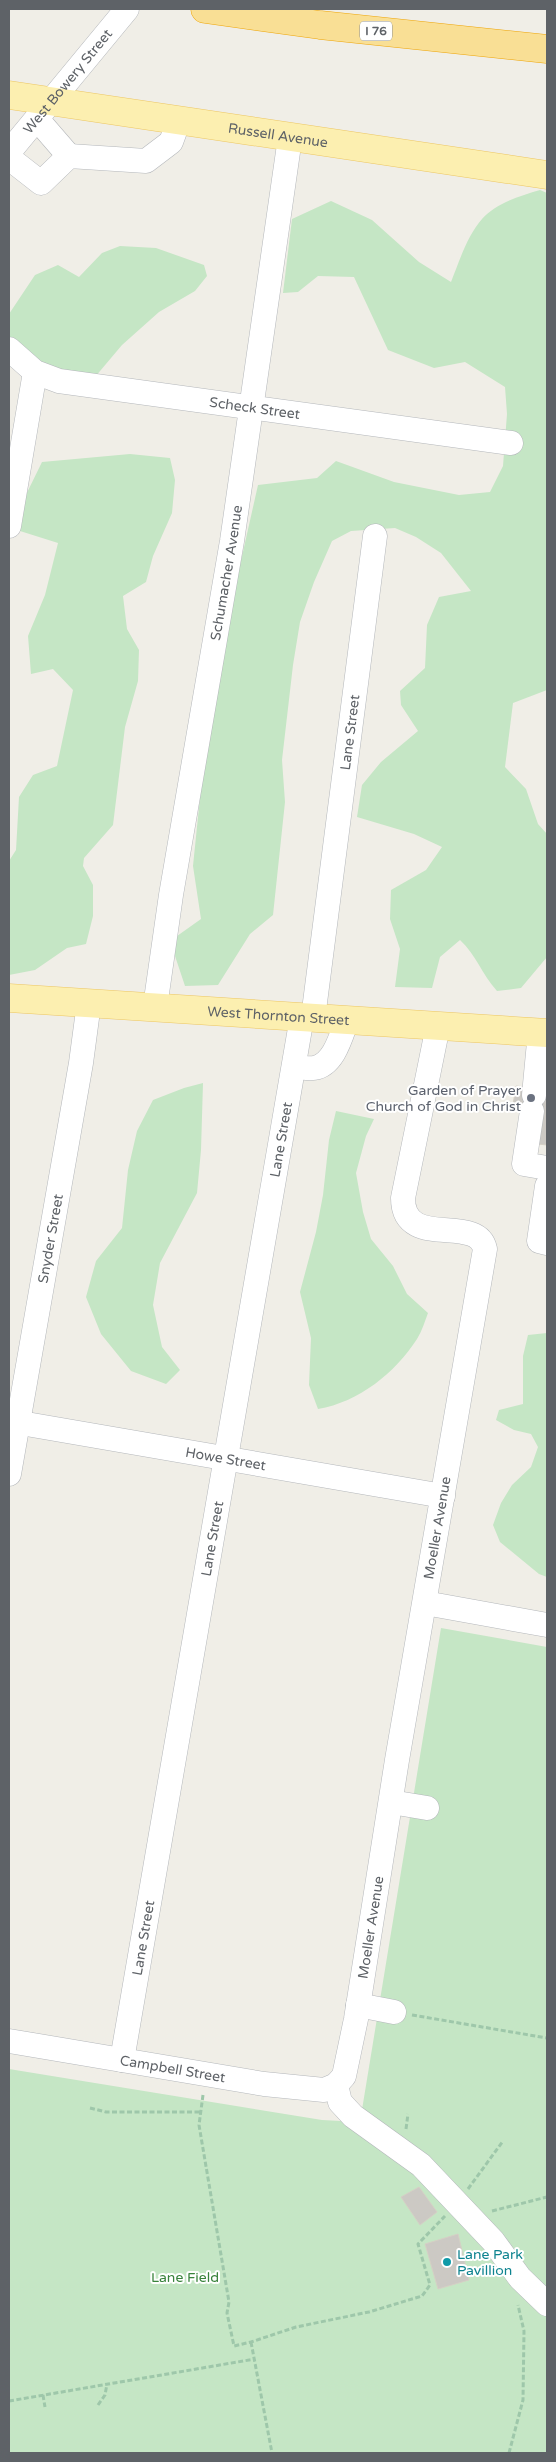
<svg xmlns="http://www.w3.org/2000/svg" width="556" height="2462" font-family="'Varela Round',sans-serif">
  <rect width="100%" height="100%" fill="#f0eee7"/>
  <path fill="#c5e6c5" d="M540,190L547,193V690L513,703L505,767L526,789L538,824L547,834V957L521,988L497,991C481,973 477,956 460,940L440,957L432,988L395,987L400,949L390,919L391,890L426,870L442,847L414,834L357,817L362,785L381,762L418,731L401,705L400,691L425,668L427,625L439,597L471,591L441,553L416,537L395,528L351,531L332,541L314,582L300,622L293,665L282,760L285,802L273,915L250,934L218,985L185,986L170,941L201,919L193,866L206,739L229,614L258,485L317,478L336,461L394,482L459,495L490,492L503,466L507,414L505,387L465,362L434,368L388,350L354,277L318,276L298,292L283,293L292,219L331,201L372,220L419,262L451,282C459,262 467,236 482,219C496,203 520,196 540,190Z
    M120,246L156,248L204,265L207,276L195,291L159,312L122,345L95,377L52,372L9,336V314L35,275L58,265L79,277L102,253Z
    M130,454L170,458L175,480L172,513L153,556L146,582L123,596L127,629L139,650L138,681L125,727L113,825L84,858L83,866L93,885V916L86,944L67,948L35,970L9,975V861L16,850L19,797L33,775L57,766L73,690L53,669L31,674L28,636L45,595L58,543L20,531V507L42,462Z
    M203,1083L201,1150L197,1193L160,1263L153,1305L162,1347L180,1370L166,1384L131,1371L101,1334L86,1297L96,1261L122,1228L128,1170L137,1131L153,1100L184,1088Z
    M336,1111L374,1119L366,1136L356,1173L363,1212L371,1239L393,1266L407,1294L428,1313C425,1321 422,1331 417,1339C395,1373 359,1402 318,1409L309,1385L311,1338L300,1292L316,1232L323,1195L329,1140Z
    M547,1333V1577L539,1574L500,1542L493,1525L501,1503L512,1485L531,1467L538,1447L531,1434L514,1430L496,1420L499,1410L523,1404V1356L528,1335Z
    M441,1628L547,1647V2453H9V2069L322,2120L360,2122Z"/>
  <path fill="#ccc9c4" stroke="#d5d0c5" d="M547,1063V1145L538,1144L543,1109L513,1105L516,1086L546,1090Z
    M419,2187L437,2212L420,2225L401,2197Z
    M458,2234L469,2280L438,2289L425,2244Z"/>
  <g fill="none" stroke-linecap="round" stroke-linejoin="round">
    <defs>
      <g id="minor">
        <path d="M37,119L69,156"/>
        <path id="s1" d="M9,152L127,9"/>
        <path d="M9,158L41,183L69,156L146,161L171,142L179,120"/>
        <path id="s2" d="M9,349L35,372L59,381L511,443"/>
        <path d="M9,526L35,372"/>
        <path id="s3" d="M155,1007L171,895L232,541L290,138"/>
        <path id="s4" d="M313,1018L375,536"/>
        <path d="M294,1067C300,1067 308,1069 314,1068C334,1065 341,1036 347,1020"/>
        <path d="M534,1095L540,1032"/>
        <path d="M532,1111L524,1164L547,1168"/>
        <path d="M547,1186L539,1241L547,1243"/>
        <path id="s5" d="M9,1421L443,1496"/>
        <path id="s6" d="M9,1474L81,1063L89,1003"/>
        <path d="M425,1603L547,1625"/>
        <path d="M391,1802L427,1808"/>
        <path d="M358,2005L394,2012"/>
        <path id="s7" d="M9,2041L264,2084L324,2090L336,2085L344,2076L356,2019L397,1760L485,1249C477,1213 403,1251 403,1198L438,1026"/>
        <path id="s8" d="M122,2060L302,1017"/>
        <path d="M336,2085L340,2102L353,2116L421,2165L493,2241L520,2278L547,2304"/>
      </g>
      <g id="major">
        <path id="s9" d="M9,95L547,175"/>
        <path id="s10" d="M9,998L547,1033"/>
      </g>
      <path id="highway" d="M205,9L320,25L547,49"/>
    </defs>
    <use href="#minor" stroke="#b4b7bb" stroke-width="25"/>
    <use href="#major" stroke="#ecc664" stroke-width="29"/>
    <use href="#highway" stroke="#eea509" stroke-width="29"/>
    <path stroke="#9ec7aa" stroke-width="3" stroke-dasharray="5 2.5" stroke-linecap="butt" d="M412,2015L547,2038
      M203,2095L199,2125L229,2302L227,2313L234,2346L251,2342L296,2327L369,2312L422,2296L430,2285L418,2244L445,2216
      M90,2108L106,2112H200
      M406,2129L408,2114
      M468,2189L503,2141
      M492,2211L547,2197
      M251,2342L272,2453
      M43,2395L45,2407
      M9,2401L255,2359
      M98,2405L105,2395L107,2384
      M509,2453L523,2400L524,2331L518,2305"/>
    <use href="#minor" stroke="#fff" stroke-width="24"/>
    <use href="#major" stroke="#fcefb0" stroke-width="28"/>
    <use href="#highway" stroke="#f9df95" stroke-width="28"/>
  </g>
  <circle fill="#6b7280" stroke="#fff" stroke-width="2" cx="531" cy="1098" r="5"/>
  <circle fill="#0f9aa8" stroke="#fff" stroke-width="2" cx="447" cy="2262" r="5"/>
  <g text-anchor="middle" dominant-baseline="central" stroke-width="4" stroke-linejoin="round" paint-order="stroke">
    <rect fill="#fff" stroke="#8e9195" stroke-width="1" x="360" y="21.5" width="32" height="19" rx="4"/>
    <g font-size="12" font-weight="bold" fill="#5e6267">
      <text x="376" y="31">I 76</text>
    </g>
    <g font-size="14" fill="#5e6267" stroke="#fff">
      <text stroke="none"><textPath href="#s1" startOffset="92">West Bowery Street</textPath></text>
      <text stroke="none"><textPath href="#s9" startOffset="272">Russell Avenue</textPath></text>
      <text stroke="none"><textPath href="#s2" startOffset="258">Scheck Street</textPath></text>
      <text stroke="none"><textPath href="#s3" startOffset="440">Schumacher Avenue</textPath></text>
      <text stroke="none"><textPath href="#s4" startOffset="288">Lane Street</textPath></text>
      <text stroke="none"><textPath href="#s10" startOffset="270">West Thornton Street</textPath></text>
      <text stroke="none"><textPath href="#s8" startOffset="934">Lane Street</textPath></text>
      <text stroke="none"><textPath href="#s6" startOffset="239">Snyder Street</textPath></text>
      <text stroke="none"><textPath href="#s5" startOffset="220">Howe Street</textPath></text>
      <text stroke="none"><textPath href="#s7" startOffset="900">Moeller Avenue</textPath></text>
      <text stroke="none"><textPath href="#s8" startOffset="529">Lane Street</textPath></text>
      <text stroke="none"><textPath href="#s7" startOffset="495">Moeller Avenue</textPath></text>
      <text stroke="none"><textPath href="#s8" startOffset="124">Lane Street</textPath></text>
      <text stroke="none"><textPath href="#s7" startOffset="166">Campbell Street</textPath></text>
    </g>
    <g font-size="14" fill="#5b616d" stroke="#fff" text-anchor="end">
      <text x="521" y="1090">Garden of Prayer<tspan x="521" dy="16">Church of God in Christ</tspan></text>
    </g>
    <g font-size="14" fill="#0d838f" stroke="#fff" text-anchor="start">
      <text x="457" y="2254">Lane Park<tspan x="457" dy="16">Pavillion</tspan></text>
    </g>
    <g font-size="14" fill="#39833c" stroke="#fff">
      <text x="185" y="2277">Lane Field</text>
    </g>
  </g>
  <rect width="556" height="2462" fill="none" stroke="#5e6267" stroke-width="20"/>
</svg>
